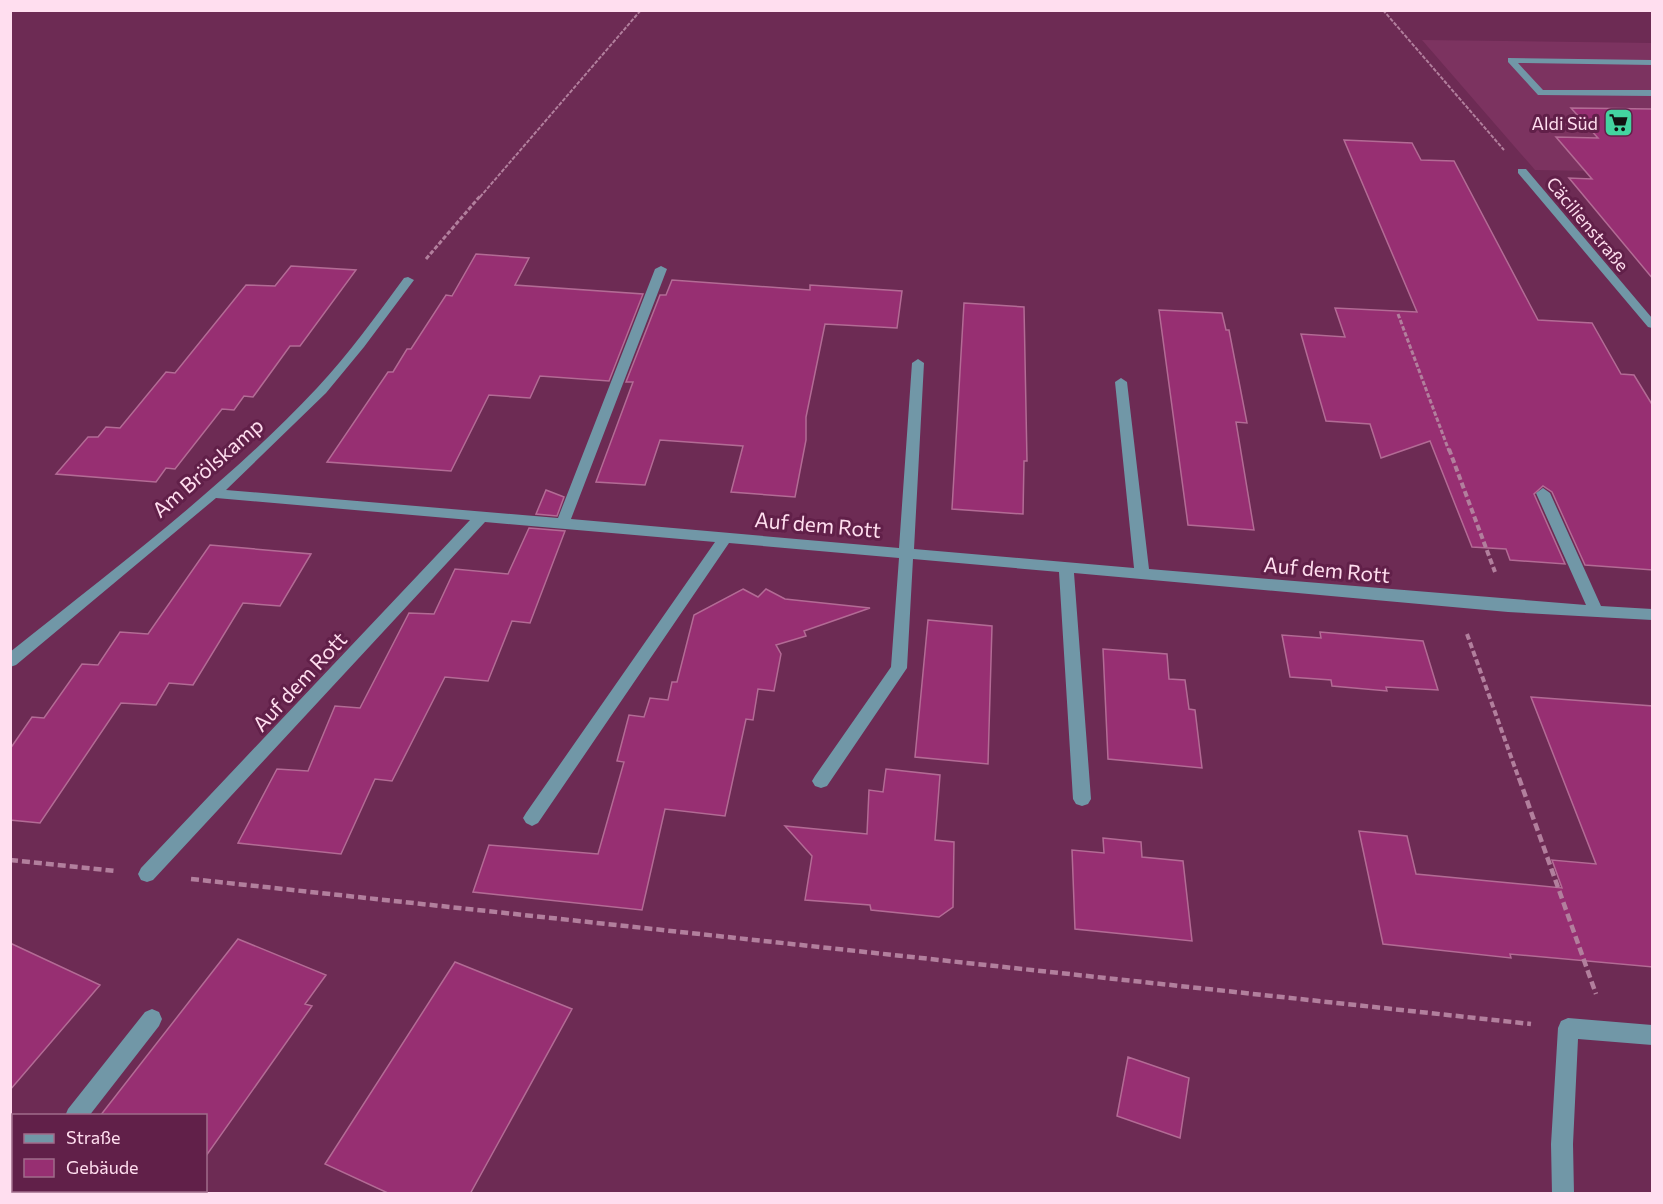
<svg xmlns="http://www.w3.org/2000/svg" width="1663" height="1204" font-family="Commissioner,sans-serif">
  <rect width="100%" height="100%" fill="#6d2b54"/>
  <path fill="#7c3360" d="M1422,40L1652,43V172L1535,170Z"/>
  <path fill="#972f72" stroke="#b36b95" stroke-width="1.5" d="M1571,108L1653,109V279L1569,178L1592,179L1556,137L1598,138Z
    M1344,140L1412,143L1421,160L1454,161L1538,320L1592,323L1621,374L1634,375L1653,406V570L1585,565L1552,492L1543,486L1534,494L1565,564L1510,560L1506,549L1472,547L1430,441L1381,458L1370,424L1326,421L1301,334L1345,337L1335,308L1417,312Z
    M476,254L529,258L515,285L643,294L609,381L540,376L530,398L489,395L451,471L327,462L388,372H393L407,349H411L446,295L452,296Z
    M291,266L356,270L300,346H290L253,397L244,396L234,410L222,409L175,469L166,468L156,482L56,474L88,437H98L106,427L120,428L166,372L175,373L246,285L275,286Z
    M672,280L810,290V285L902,291L897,328L825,324L806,417V440L795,497L731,492L743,446L660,440L645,485L596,482L633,382H626L660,295H666Z
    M964,303L1024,307L1027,461H1024L1023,514L952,509Z
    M1159,310L1222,313L1226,330H1229L1247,423L1236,422L1254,530L1188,525Z
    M546,490L564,497L557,516L536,514Z
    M529,528L565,531L530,623L512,621L488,681L445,677L392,781L375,779L341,854L238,843L277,769L308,771L335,706L360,708L409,613L434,614L455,569L508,574Z
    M210,545L311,554L280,606L243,603L193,685L169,683L156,705L121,703L40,823L10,820V749L32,717L44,718L82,664L98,665L120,632L148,634Z
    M743,589L758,597L766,589L785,599L870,608L804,631L806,636L776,645L781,654L774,691L758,689L753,720L746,719L725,816L665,809L642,910L473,892L489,845L598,854L624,762L617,761L629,715L644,717L650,698L668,700L672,682H677L694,615Z
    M928,620L992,626L988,764L915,757Z
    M1320,632L1423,641L1438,690L1386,687L1387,691L1332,686L1331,680L1290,677L1282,635L1321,638Z
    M1103,649L1167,654L1169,679L1185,680L1189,709L1195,710L1202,768L1108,759Z
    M1531,697L1653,706V967L1510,954L1511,958L1383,944L1359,831L1407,836L1416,874L1562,888L1552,860L1596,864Z
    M886,769L940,775L935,840L954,842L953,907L939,917L871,910L870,905L805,900L812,856L785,826L867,834L869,790L883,792Z
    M1103,838L1141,842L1142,857L1183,861L1192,941L1075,929L1072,850L1104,853Z
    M238,939L326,975L305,1004L312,1006L206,1156V1116H100Z
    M10,943L100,985L10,1090Z
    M455,962L572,1009L470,1194H390L325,1164Z
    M1128,1057L1189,1078L1180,1138L1117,1116Z"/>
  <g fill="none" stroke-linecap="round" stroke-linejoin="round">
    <path stroke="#b27f9d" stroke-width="2" stroke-dasharray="4 1.5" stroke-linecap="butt" d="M1383,10L1504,150
      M480,197L641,10"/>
    <path stroke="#b27f9d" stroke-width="3" stroke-dasharray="4.5 2" stroke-linecap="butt" d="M426,259L481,195
      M1398,314L1449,451"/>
    <path stroke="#b27f9d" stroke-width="4" stroke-dasharray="6 3" stroke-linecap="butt" d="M1449,449L1495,572
      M1467,634L1519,779"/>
    <path stroke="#b27f9d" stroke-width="4.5" stroke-dasharray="8 4" stroke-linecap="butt" d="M1519,778L1596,994
      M10,860L115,871
      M191,879L1531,1024"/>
    <path fill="#7197a7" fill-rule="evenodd" d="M1508,58L1652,60V65L1518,63L1543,90H1652V96L1538,95L1508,62Z
      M1518,169H1526L1652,318V328L1648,327L1518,173Z
      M661,266L667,269L571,519L899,548L912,363L918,359L924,363L914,549L1134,568L1115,382L1121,378L1127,382L1149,569L1586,605L1536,493L1543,488L1550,493L1601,606L1652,609V620L1508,612L1074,573L1091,799L1088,804L1082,806L1076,804L1073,799L1059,572L913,559L907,668L827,786L821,788L815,786L812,781L815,776L891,667L899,558L729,543L538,823L532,826L526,823L523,818L526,813L715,542L485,522L153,880L147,882L141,880L138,874L141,868L470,520L216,498L16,665L10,667V652C115,568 225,486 317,388C349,354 376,316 404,278L408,277L414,280L364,347L326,393L226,490L558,518L655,269Z
      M152,1009L159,1012L162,1019L159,1026L89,1116H65L68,1109L145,1012Z
      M1568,1018L1652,1025V1045L1578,1039L1573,1144L1574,1194H1552L1551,1144L1558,1028L1561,1021Z
      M14,1180V1190H27L26,1194H10V1181Z"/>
  </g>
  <defs>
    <symbol id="supermarket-square" viewBox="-11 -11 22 22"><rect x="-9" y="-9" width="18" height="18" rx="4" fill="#43d4a0" stroke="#612049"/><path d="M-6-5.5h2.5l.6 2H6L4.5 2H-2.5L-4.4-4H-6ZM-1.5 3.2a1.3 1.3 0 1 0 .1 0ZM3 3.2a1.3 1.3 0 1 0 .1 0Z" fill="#111"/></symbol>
  </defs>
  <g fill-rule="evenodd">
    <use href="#supermarket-square" x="1602" y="106" width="33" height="33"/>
  </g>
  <g text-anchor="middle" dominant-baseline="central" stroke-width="6" stroke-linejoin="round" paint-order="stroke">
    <g font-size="18" fill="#ffdeef" stroke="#612049" text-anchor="end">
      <text x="1598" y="123">Aldi Süd</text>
    </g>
    <g font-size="18" fill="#ffdeef" stroke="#612049">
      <text transform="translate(1588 224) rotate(50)">Cäcilienstraße</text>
    </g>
    <g font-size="21" fill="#ffdeef" stroke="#612049">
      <text transform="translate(207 467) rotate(-41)">Am Brölskamp</text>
      <text transform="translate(818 524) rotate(5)">Auf dem Rott</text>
      <text transform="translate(1327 569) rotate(5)">Auf dem Rott</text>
      <text transform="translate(299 681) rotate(-47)">Auf dem Rott</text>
    </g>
  </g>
  <rect width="1663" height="1204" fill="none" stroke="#ffdeef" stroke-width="24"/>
  <rect x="12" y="1114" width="195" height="78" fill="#612049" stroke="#a06c8b" stroke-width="1.5"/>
  <rect x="24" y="1134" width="30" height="9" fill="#7197a7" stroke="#a06c8b" stroke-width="1.5"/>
  <text x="66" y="1144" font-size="18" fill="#ffdeef">Straße</text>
  <rect x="24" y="1159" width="30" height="18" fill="#972f72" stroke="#a06c8b" stroke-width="1.5"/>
  <text x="66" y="1174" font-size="18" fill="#ffdeef">Gebäude</text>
</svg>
